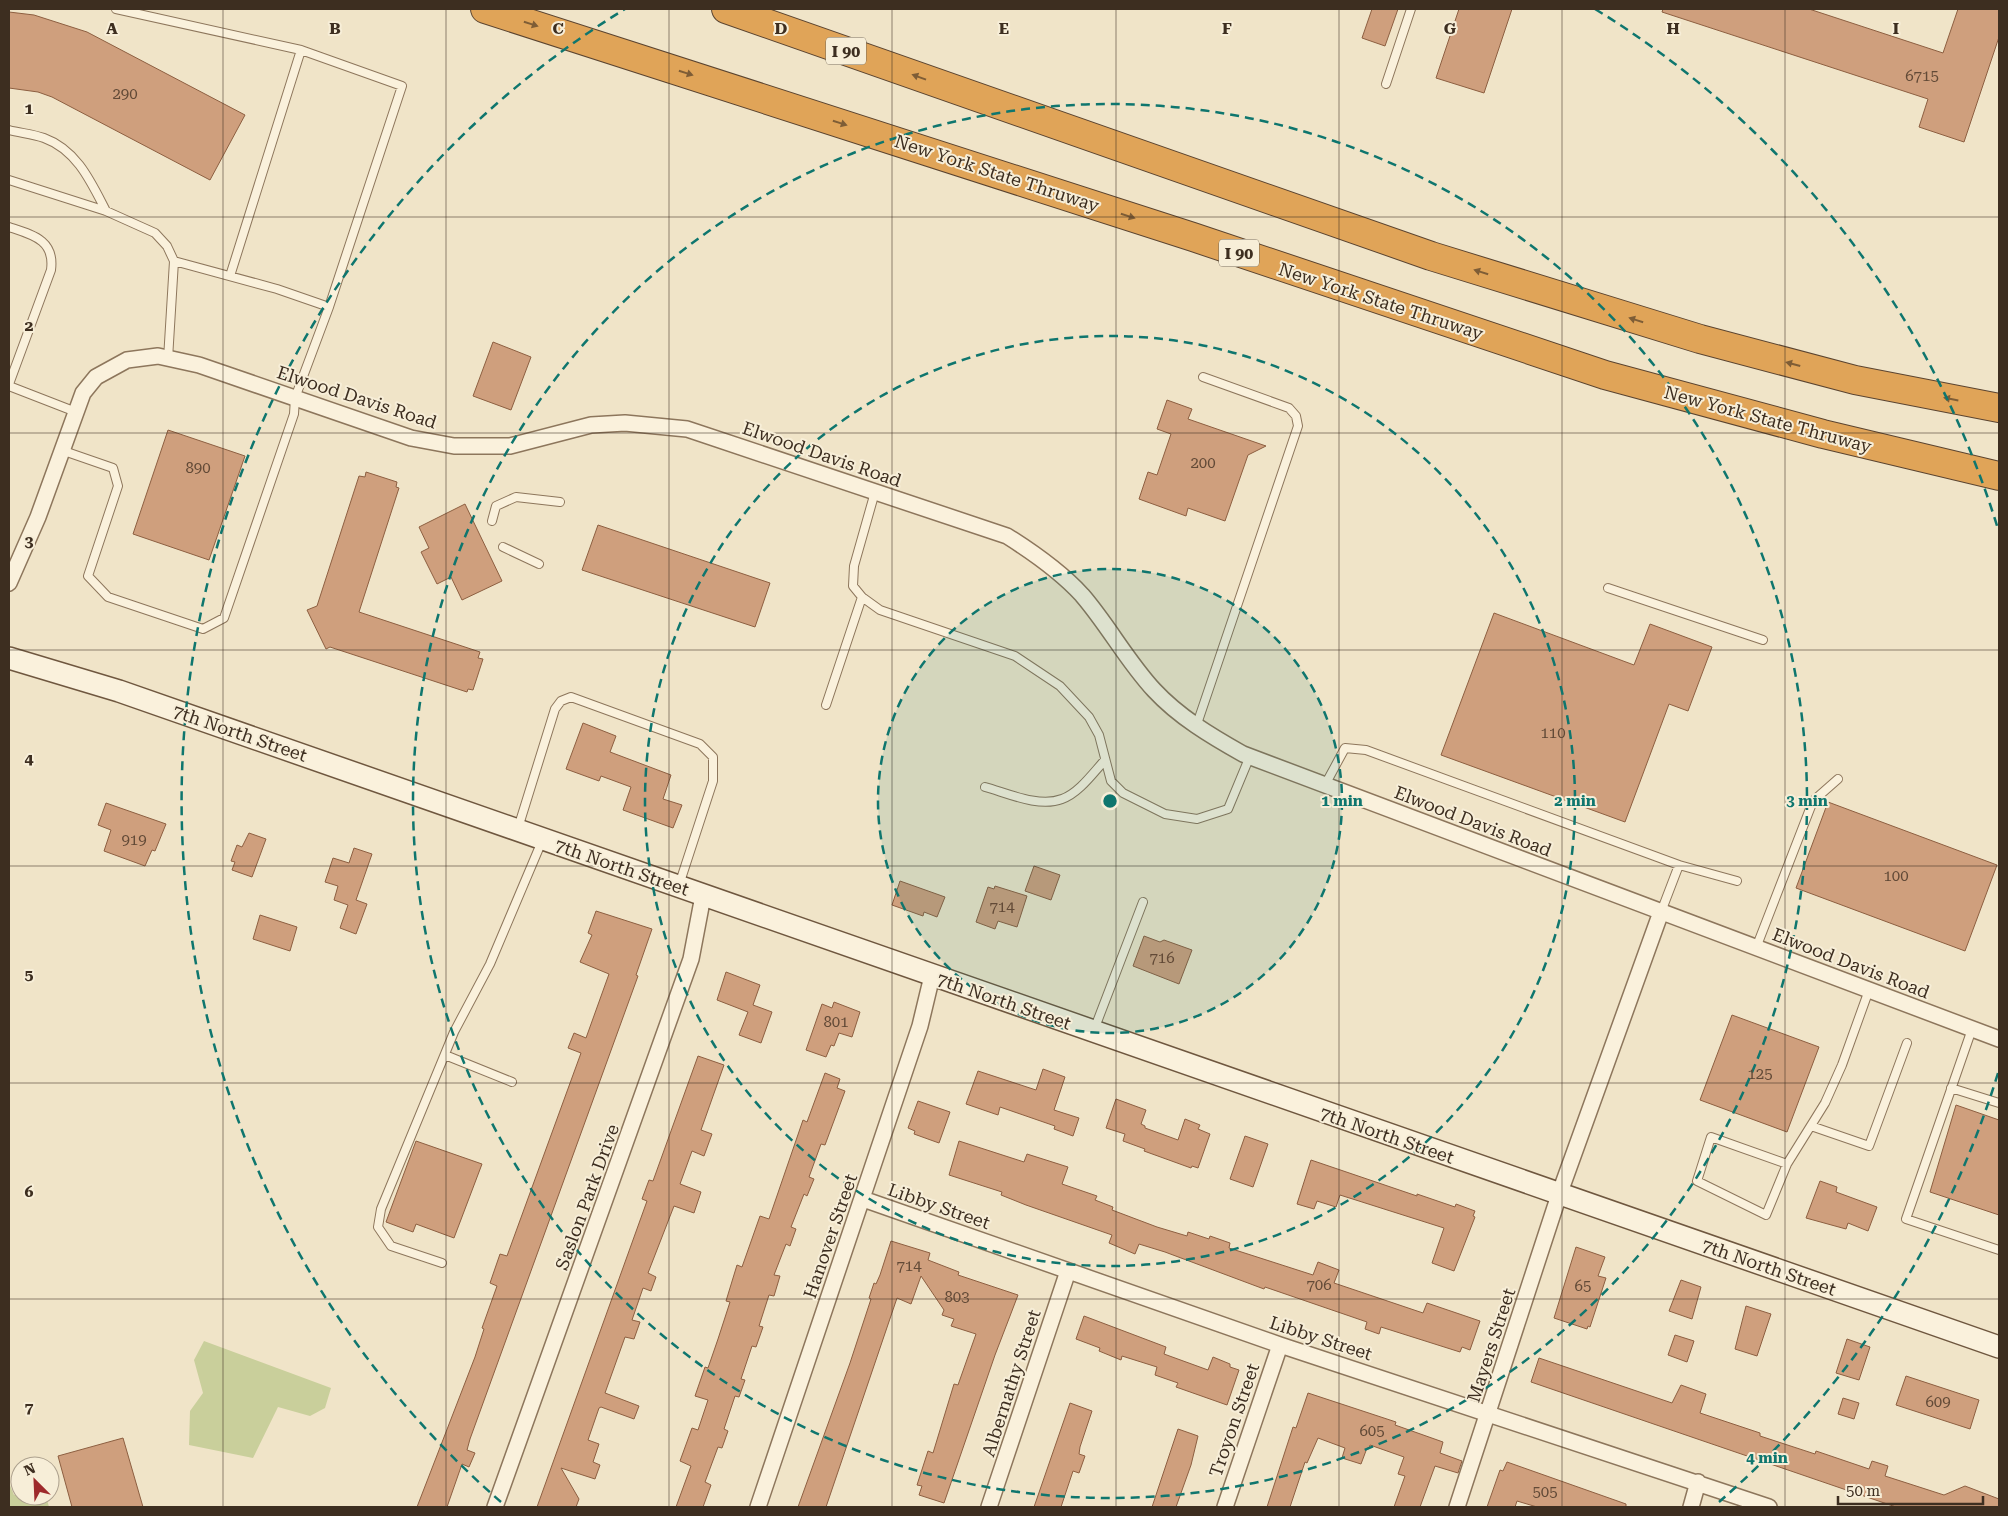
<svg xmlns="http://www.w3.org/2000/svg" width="2008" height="1516" font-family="'Roboto Serif',serif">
  <rect width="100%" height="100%" fill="#f0e4c8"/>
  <path fill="#c9cf9b" d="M204,1341L331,1388L325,1408L310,1416L278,1407L253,1458L189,1445L190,1411L203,1393L194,1360Z
    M9,1483L14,1495L46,1496L49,1507H9Z"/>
  <path fill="#cf9f7d" stroke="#8d5f41" d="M1372,9H1398L1385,46L1362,38Z
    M1459,9H1512L1484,93L1436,78Z
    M1663,9H1809L1943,53L1958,9H1999V37L1964,142L1919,127L1928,99L1662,12Z
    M9,12L34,15L87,32L245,115L210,180L52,97L38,92L9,88Z
    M493,342L531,357L511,410L473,396Z
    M1167,400L1192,409L1188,419L1266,446L1248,455L1225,521L1188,508L1186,516L1139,499L1148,472L1157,475L1171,434L1157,429Z
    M168,430L245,456L209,560L133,534Z
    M366,472L397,482L396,487L399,488L359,612L480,652L478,658L483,659L473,690L468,689L467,692L330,647L326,649L307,610L317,606L359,476L365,477Z
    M465,504L502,581L462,600L451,577L437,584L421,552L429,548L419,527Z
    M598,525L770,583L755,627L582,570Z
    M1494,613L1634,665L1650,624L1712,647L1688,711L1669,704L1625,822L1441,755Z
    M583,723L616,736L610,752L671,775L663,799L682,805L673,828L623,810L631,787L601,776L599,781L566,769Z
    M1828,802L1997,865L1965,951L1796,888Z
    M106,803L166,824L155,851L152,850L145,866L104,851L111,830L98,825Z
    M249,833L266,839L252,877L232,870L235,862L231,861L237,845L242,847Z
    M354,848L372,854L356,900L367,904L356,934L340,928L348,905L334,900L338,886L325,882L333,858L349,863Z
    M1034,866L1060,875L1051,900L1025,891Z
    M900,881L945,897L937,917L924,912L923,916L892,905Z
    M995,886L1027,896L1017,927L998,921L995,929L976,922L988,887L994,889Z
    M596,911L652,929L636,975L638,976L470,1439L467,1450L475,1453L469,1467L462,1464L447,1507H417L475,1357L484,1329L482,1328L497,1286L490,1283L500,1254L507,1256L581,1053L568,1048L574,1033L586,1038L609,974L580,962L592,935L588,933Z
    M260,915L297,927L290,951L253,939Z
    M1144,936L1160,942L1164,940L1192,950L1179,984L1133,966Z
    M726,972L760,985L753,1005L772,1012L761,1043L739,1035L748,1012L717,1000Z
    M834,1002L860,1012L852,1037L839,1033L834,1046L831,1045L826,1057L806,1050L822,1004L832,1008Z
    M1732,1015L1819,1047L1787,1132L1700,1100Z
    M698,1056L724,1065L701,1130L712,1134L704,1156L692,1151L680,1184L701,1192L694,1213L674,1206L648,1273L656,1277L651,1291L643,1288L632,1320L640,1322L634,1339L625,1337L605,1393L639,1406L634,1419L601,1407L599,1408L588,1440L599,1444L593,1462L600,1465L595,1479L561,1468L579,1499L576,1507H537L647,1201L642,1199L649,1180L653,1181Z
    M1043,1069L1065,1077L1054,1110L1079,1118L1073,1136L1054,1129L1055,1126L1000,1107L998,1115L966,1104L978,1071L1036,1090Z
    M825,1073L840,1079L837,1088L845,1091L825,1145L821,1144L809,1177L814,1179L807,1196L804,1194L791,1227L796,1229L790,1246L786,1244L774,1275L780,1276L774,1296L769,1295L759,1326L763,1327L756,1347L752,1346L741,1379L745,1380L739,1397L735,1396L724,1429L728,1431L722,1448L718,1447L705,1482L711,1485L703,1507H676L691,1466L680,1461L692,1428L698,1430L708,1400L695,1396L705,1367L708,1368L718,1339L730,1302L726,1301L737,1265L742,1267L760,1216L769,1219L803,1120L807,1122Z
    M1116,1099L1146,1110L1141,1124L1145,1126V1128L1178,1140L1185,1119L1200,1125L1198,1129L1210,1134L1198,1168L1192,1166L1191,1168L1144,1151L1145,1149L1123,1141L1125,1134L1106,1128Z
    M918,1101L950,1112L939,1143L914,1134L915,1131L908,1128Z
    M1956,1105L1999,1120V1215L1930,1192Z
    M1245,1136L1268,1144L1253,1187L1230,1179Z
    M416,1141L482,1164L454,1238L416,1224L413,1232L386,1222Z
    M959,1141L1024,1162L1027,1154L1068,1167L1062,1184L1097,1196L1095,1200L1113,1207L1112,1210L1157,1227L1187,1236L1188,1232L1209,1239L1210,1236L1230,1243L1229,1248L1313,1275L1318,1262L1339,1270L1334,1283L1423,1313L1427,1303L1480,1321L1470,1350L1462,1347L1460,1352L1381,1327L1379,1334L1365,1329L1367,1322L1265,1287L1264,1289L1165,1252L1139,1244L1135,1254L1109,1243L1112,1235L1026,1205L1001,1195L1002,1192L949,1175Z
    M1311,1160L1417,1196V1194L1455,1207L1456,1204L1475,1211L1473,1216L1475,1217L1454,1271L1432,1263L1444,1228L1340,1195L1336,1207L1317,1201L1314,1209L1297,1204Z
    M1820,1181L1837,1187L1836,1192L1877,1207L1868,1231L1848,1223L1846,1229L1806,1218Z
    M891,1241L930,1253L928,1260L959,1272L958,1275L1018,1295L1010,1316L995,1355L944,1503L919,1495L922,1486L917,1485L928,1451L933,1453L954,1384L958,1385L976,1334L951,1326L954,1319L942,1315L944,1310L921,1276L911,1304L897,1298L826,1507H798L850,1363L871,1299L869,1298L874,1283L876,1284L880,1275Z
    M1576,1247L1605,1257L1598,1276L1606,1278L1590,1327L1588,1326L1587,1329L1554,1318Z
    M1681,1280L1701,1287L1692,1319L1669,1311Z
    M1746,1306L1771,1314L1757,1356L1735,1349Z
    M1084,1316L1166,1347L1164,1354L1208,1370L1213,1357L1230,1364V1367L1239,1370L1227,1405L1176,1387L1178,1383L1155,1375L1157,1367L1122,1356L1121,1360L1099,1351L1100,1348L1076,1339Z
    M1675,1335L1694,1341L1687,1362L1668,1355Z
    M1847,1339L1870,1347L1859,1380L1836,1373Z
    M1539,1358L1672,1403L1681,1385L1706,1394L1700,1413L1760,1433V1436L1815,1454L1816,1451L1869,1469L1872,1461L1888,1466L1885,1476L1944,1495L1965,1486L1999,1499V1507H1896L1531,1382Z
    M1906,1376L1979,1400L1970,1429L1896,1405Z
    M1308,1393L1396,1422L1395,1425L1443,1442L1440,1453L1462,1461L1458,1473L1435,1466L1420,1507H1394L1405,1476L1398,1474L1404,1457L1370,1445L1369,1449L1367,1448L1361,1464L1342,1458L1345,1448L1318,1438L1307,1463L1305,1462L1290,1507H1267L1293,1427L1296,1428Z
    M1843,1398L1859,1403L1854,1419L1838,1414Z
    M1070,1403L1092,1411L1080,1447L1079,1454L1085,1456L1079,1473L1073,1471L1061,1507H1034Z
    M1178,1429L1198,1436L1191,1465L1176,1507H1152Z
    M123,1438L143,1507H72L58,1456Z
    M1507,1462L1626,1504V1507H1537L1517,1501L1515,1507H1487L1500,1470L1503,1471Z"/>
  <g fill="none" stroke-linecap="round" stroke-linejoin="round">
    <defs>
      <path id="lane" d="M116,9L301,50
        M1386,84L1411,9
        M9,130C20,133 33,134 44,138C77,150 91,182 106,211
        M9,180L106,211L155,233L167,246L174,261L168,359
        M9,227C33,235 55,240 51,270L9,384
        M230,276L301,50L402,86L329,307
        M9,386L76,412
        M61,450L113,468L118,486L88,576L108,597L203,629L224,618L294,414L295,398L329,307L277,289L174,261
        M875,492L854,566L853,586L862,597L880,610L1015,656L1060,686L1089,717L1099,735L1111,781L1123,793L1165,814L1197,819L1228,809L1250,756
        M492,521L496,506L516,497L560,502
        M503,547L539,564
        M1608,588L1763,640
        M826,705L862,597
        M1196,727L1298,426L1296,416L1289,408L1203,377
        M1325,785L1345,748L1366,750L1679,865L1737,881
        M985,787C1007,793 1039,808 1062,799C1079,793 1093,773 1105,760
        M518,828L555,709L561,701L571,697L700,744L713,757V781L679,885
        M1661,912L1679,865
        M1756,948L1813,801L1838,779
        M1972,1029L1906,1219L1999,1250
        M1094,1030L1143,902
        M445,1055L512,1082
        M1951,1088L1999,1103
        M1811,1126L1869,1146L1907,1043
        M1787,1164L1711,1137L1697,1181L1766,1215L1787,1164L1825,1103L1842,1065L1869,990
        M442,1263L391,1246L378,1227L381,1209L454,1032L490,964L542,841"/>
      <path id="street" d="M9,583L38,517L83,393L96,377L127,360L158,356L199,365L411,438L454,446H510L591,425L625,423L687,429L1007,536C1034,553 1061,572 1082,595C1108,625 1127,661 1154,690C1179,717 1211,736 1243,754L1999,1039
        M863,1199L1280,1345L1769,1507
        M495,1507L691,959L703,896
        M758,1507L920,1026L932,976
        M989,1507L1068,1271
        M1225,1507L1280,1345
        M1457,1507L1559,1195L1661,912
        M1691,1507L1698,1482"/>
      <path id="secondary" d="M9,658L119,691L1999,1347"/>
      <path id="highway" d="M485,9L1193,237L1605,375L1823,434L1999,476
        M726,9L1431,256L1700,339L1855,380L1999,408"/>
    </defs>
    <use href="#lane" stroke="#8d765c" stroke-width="10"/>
    <use href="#street" stroke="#8d765c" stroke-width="18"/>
    <use href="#secondary" stroke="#6f573f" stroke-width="24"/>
    <use href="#highway" stroke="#5b4430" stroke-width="30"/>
    <use href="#lane" stroke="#faf1dc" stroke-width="8"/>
    <use href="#street" stroke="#faf1dc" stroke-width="15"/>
    <use href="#secondary" stroke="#faf1dc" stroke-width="21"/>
    <use href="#highway" stroke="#e0a458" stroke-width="28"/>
  </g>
  <defs><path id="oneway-solid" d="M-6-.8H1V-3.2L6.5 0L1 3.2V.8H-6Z" transform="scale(1.25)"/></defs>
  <g fill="#7e5d36">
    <use href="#oneway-solid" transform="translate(531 24) rotate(18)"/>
    <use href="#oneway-solid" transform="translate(686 73) rotate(18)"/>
    <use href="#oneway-solid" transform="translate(919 77) rotate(-160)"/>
    <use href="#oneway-solid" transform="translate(840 123) rotate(18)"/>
    <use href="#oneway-solid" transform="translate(1128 216) rotate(18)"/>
    <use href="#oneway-solid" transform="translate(1481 272) rotate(-163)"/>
    <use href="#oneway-solid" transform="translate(1636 320) rotate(-163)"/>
    <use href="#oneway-solid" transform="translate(1793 364) rotate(-165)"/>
    <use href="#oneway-solid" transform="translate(1951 399) rotate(-169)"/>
  </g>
  <path fill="none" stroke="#3d2e20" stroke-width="1" stroke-opacity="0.55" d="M223,9V1507M446,9V1507M669,9V1507M892,9V1507M1116,9V1507M1339,9V1507M1562,9V1507M1785,9V1507M9,217H1999M9,433H1999M9,650H1999M9,866H1999M9,1083H1999M9,1299H1999"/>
  <circle cx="1110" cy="801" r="232" fill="#0f766e" fill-opacity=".12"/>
  <g fill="none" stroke="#0f766e" stroke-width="2.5" stroke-dasharray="9 6">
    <circle cx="1110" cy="801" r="232"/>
    <circle cx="1110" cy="801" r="465"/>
    <circle cx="1110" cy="801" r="697"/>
    <path d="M1998 1073A929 929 0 0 1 1719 1502M501 1502A929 929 0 0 1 625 9M1595 9A929 929 0 0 1 1998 529"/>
  </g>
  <g text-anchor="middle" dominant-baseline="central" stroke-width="4" stroke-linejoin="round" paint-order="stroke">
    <g font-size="15" fill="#624a37">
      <text x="1922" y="76">6715</text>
      <text x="125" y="94">290</text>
      <text x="1203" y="463">200</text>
      <text x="198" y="468">890</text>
      <text x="1553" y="733">110</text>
      <text x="134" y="840">919</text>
      <text x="1896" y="876">100</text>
      <text x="1002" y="907">714</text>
      <text x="1162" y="958">716</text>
      <text x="836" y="1022">801</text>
      <text x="1760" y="1074">125</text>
      <text x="909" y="1266">714</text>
      <text x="1319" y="1285">706</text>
      <text x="1583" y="1286">65</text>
      <text x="957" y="1297">803</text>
      <text x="1938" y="1402">609</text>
      <text x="1372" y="1431">605</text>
      <text x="1545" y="1492">505</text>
    </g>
    <g fill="#f7eed8" stroke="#756857" stroke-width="1">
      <rect x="826" y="37.5" width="40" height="27" rx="4"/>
      <rect x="1219" y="239.5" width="40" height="27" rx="4"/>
    </g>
    <g font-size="16" font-weight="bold" fill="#3d2e20">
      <text x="846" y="51">I 90</text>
      <text x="1239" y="253">I 90</text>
    </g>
    <g font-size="18" fill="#3d2e20" stroke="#f7eed8">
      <text transform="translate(997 173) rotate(18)">New York State Thruway</text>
      <text transform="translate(1381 301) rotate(18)">New York State Thruway</text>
      <text transform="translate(357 397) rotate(18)">Elwood Davis Road</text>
      <text transform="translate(1768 419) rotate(15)">New York State Thruway</text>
      <text transform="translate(822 454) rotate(19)">Elwood Davis Road</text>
      <text transform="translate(240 733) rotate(19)">7th North Street</text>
      <text transform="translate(1473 821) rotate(21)">Elwood Davis Road</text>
      <text transform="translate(622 867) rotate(19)">7th North Street</text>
      <text transform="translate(1851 963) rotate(21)">Elwood Davis Road</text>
      <text transform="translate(1004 1001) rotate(19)">7th North Street</text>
      <text transform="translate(1387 1135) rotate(19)">7th North Street</text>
      <text transform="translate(587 1197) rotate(-70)">Saslon Park Drive</text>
      <text transform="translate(939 1206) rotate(19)">Libby Street</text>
      <text transform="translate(830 1236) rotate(-71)">Hanover Street</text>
      <text transform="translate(1769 1267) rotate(19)">7th North Street</text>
      <text transform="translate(1321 1338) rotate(18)">Libby Street</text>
      <text transform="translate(1491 1345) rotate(-72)">Mayers Street</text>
      <text transform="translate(1011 1383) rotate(-72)">Albernathy Street</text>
      <text transform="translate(1234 1420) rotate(-71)">Troyon Street</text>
    </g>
  </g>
  <g font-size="16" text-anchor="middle" font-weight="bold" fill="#3d2e20" stroke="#f7eed8" stroke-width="4" stroke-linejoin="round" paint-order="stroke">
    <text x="112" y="34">A</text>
    <text x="335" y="34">B</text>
    <text x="558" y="34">C</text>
    <text x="781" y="34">D</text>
    <text x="1004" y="34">E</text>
    <text x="1227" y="34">F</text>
    <text x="1450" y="34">G</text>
    <text x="1673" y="34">H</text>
    <text x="1896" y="34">I</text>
    <text x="29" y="114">1</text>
    <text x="29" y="331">2</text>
    <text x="29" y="547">3</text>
    <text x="29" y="764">4</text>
    <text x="29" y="980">5</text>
    <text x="29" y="1197">6</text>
    <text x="29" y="1413">7</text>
  </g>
  <circle cx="1110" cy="801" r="8" fill="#0f766e" stroke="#f7eed8" stroke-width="2.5"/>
  <g font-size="15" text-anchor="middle" font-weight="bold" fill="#0f766e" stroke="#f7eed8" stroke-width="4" stroke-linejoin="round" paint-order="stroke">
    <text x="1342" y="806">1 min</text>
    <text x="1575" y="806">2 min</text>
    <text x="1807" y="806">3 min</text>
    <text x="1767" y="1463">4 min</text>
  </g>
  <rect width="2008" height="1516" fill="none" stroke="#3d2e20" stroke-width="20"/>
  <g transform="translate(35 1481) rotate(336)"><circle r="24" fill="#f7eed8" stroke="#ada18e"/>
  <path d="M0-4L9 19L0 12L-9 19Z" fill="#9e2a2b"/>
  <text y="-8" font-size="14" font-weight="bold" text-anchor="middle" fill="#3d2e20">N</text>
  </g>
  <path d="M1838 1496v8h145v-8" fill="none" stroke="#3d2e20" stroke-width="2.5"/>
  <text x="1846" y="1496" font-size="15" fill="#3d2e20" stroke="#f7eed8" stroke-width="4" paint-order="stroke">50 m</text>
</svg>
